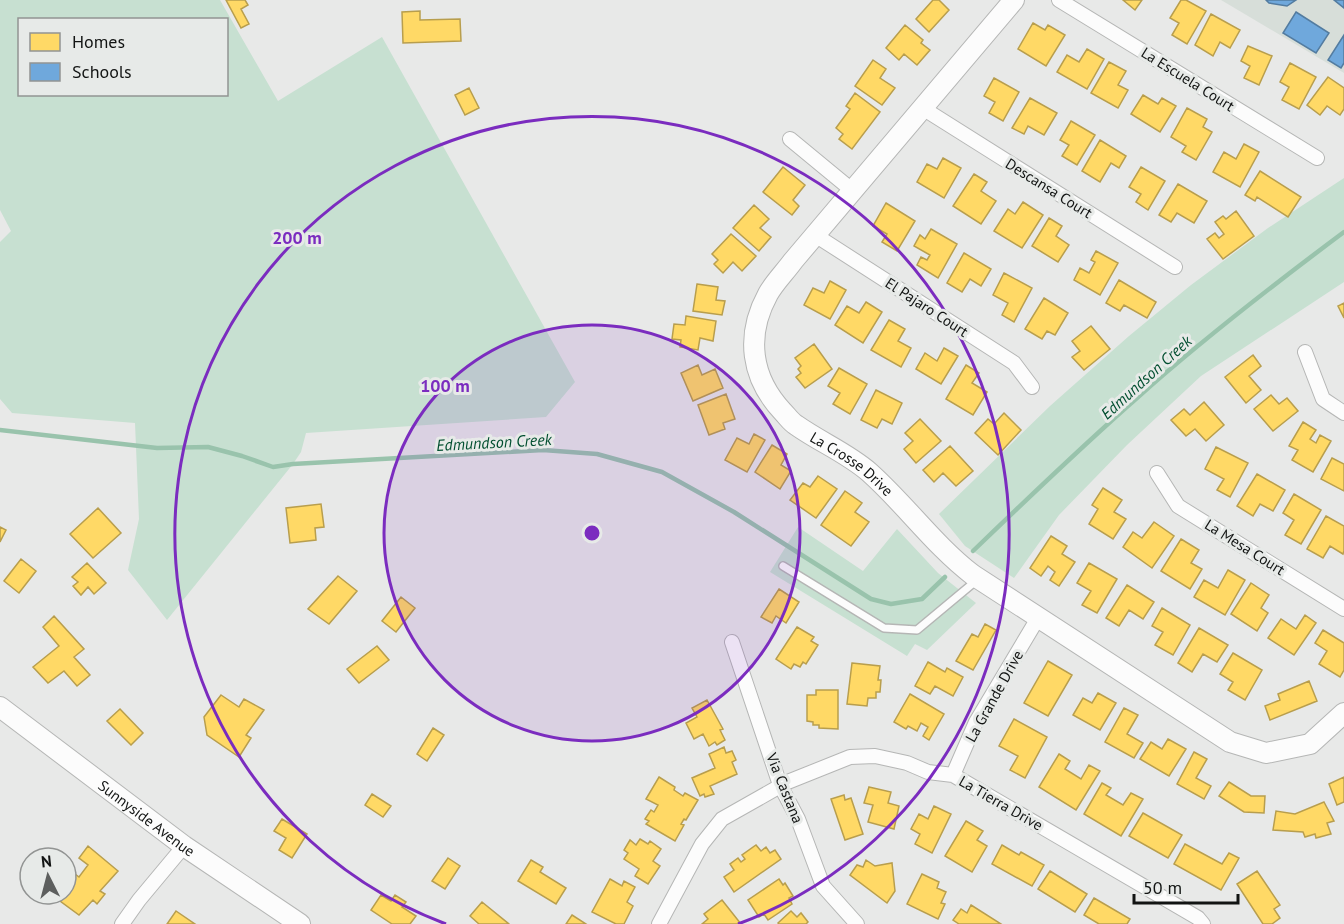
<svg xmlns="http://www.w3.org/2000/svg" width="1344" height="924" font-family="'PT Sans',sans-serif">
  <rect width="100%" height="100%" fill="#e8e9e8"/>
  <path fill="#d7ded9" d="M1221,0H1344V73Z"/>
  <path fill="#c7e0d1" fill-rule="evenodd" d="M0,0H220L278,101L382,37L575,382L546,417L306,433L301,452L293,464L167,620L128,570L139,519L135,423L12,413L0,399V242L11,231L0,210ZM20,20H226V94H20Z
    M1344,178V282L1201,376L1127,445L1059,515L1014,578L965,546L939,514L1050,406L1129,336L1191,285L1268,228Z
    M798,527L863,571L897,529L938,573L976,603L927,650L915,644L907,656L770,572Z"/>
  <path fill="#ffd966" stroke="#b89e4d" stroke-width="1.5" d="M226,0H245L248,5L241,9L249,24L241,28Z
    M933,0H939L949,10L929,32L916,19Z
    M1123,0H1142L1135,10Z
    M1181,0H1186L1206,11L1187,44L1172,35L1179,23L1170,18Z
    M420,11V20L460,19L461,41L403,43L402,12Z
    M1211,14L1240,30L1230,48L1220,42L1213,56L1195,45Z
    M1033,23L1045,30L1048,25L1065,35L1046,66L1018,49Z
    M905,25L923,40L921,43L930,50L917,65L904,54L899,60L886,48Z
    M1248,46L1272,56L1259,85L1244,78L1250,66L1241,61Z
    M1087,49L1104,59L1087,89L1057,72L1067,55L1079,62Z
    M873,60L886,69L880,78L895,88L882,105L855,86Z
    M1109,62L1126,71L1118,85L1128,90L1118,108L1091,93Z
    M1290,63L1316,77L1299,109L1282,100L1289,87L1280,82Z
    M1328,77L1344,88V109L1340,115L1327,106L1320,115L1307,105Z
    M994,78L1019,92L1003,121L989,113L995,102L984,96Z
    M469,88L479,108L465,115L455,95Z
    M855,93L880,112L852,149L839,139L843,134L836,128L850,109L846,106Z
    M1143,95L1158,104L1162,98L1176,106L1160,132L1131,114Z
    M1030,98L1057,113L1044,135L1028,126L1024,134L1012,128Z
    M1187,108L1207,119L1203,127L1212,132L1196,160L1182,152L1186,146L1171,137Z
    M1071,121L1095,135L1077,165L1062,156L1069,145L1060,140Z
    M1100,140L1126,156L1119,168L1111,163L1100,182L1082,171Z
    M1244,144L1259,152L1240,187L1213,172L1224,152L1236,159Z
    M943,158L961,168L944,198L917,182L927,164L937,169Z
    M783,167L805,185L793,200L799,206L792,215L763,192Z
    M1141,167L1165,181L1148,210L1136,202L1141,194L1129,187Z
    M1260,171L1301,197L1288,217L1257,197L1255,201L1245,195Z
    M974,174L987,182L981,191L996,201L981,224L953,206Z
    M1178,184L1207,201L1194,223L1177,213L1171,222L1159,215Z
    M1023,202L1043,215L1022,248L994,231L1008,209L1015,214Z
    M886,203L915,221L897,251L882,242L887,234L873,226Z
    M754,205L769,219L760,228L771,237L759,251L733,228Z
    M1236,211L1254,236L1223,259L1207,239L1215,233L1219,238L1224,234L1215,222L1223,216L1226,219Z
    M1049,218L1062,226L1056,236L1069,245L1058,262L1032,246Z
    M931,229L957,244L938,278L917,265L921,257L927,260L930,255L914,246L920,235L925,239Z
    M731,234L756,256L742,271L733,262L723,273L714,264L718,260L712,254Z
    M1096,251L1118,263L1100,295L1074,280L1080,268L1089,273L1095,262L1091,260Z
    M964,253L991,269L981,286L970,279L962,292L947,283Z
    M1004,273L1032,288L1014,322L1002,315L1008,303L993,295Z
    M1119,280L1156,302L1147,318L1124,305L1120,311L1106,303Z
    M830,281L846,290L830,319L804,305L813,288L824,293Z
    M697,284L718,287L716,300L725,301L722,315L693,311Z
    M1044,298L1068,313L1055,335L1047,331L1042,339L1025,329Z
    M866,302L882,312L863,343L835,325L847,306L859,313Z
    M1344,303V318L1338,306Z
    M686,316L716,321L713,341L700,338L698,350L680,347L681,340L672,339L674,324L685,325Z
    M889,320L905,329L898,341L911,348L901,367L871,350Z
    M1091,326L1110,349L1084,370L1072,357L1080,351L1072,341Z
    M814,344L832,369L805,388L796,377L801,373L798,369L801,366L795,358Z
    M944,348L958,356L941,384L916,369L925,353L937,361Z
    M1253,355L1261,366L1249,376L1261,390L1246,403L1225,377Z
    M698,365L702,375L715,369L723,388L693,401L681,373Z
    M966,365L979,373L972,383L987,392L973,415L946,399Z
    M839,368L867,384L850,414L833,404L840,393L828,386Z
    M876,390L902,403L892,424L882,419L877,428L861,420Z
    M726,394L735,419L723,423L725,429L709,435L698,405Z
    M1271,395L1279,404L1287,398L1298,411L1273,431L1254,409Z
    M1204,402L1224,425L1206,441L1195,429L1186,436L1171,420L1184,409L1190,415Z
    M1004,413L1021,430L998,455L975,433L988,419L994,424Z
    M920,419L941,441L916,463L904,449L913,441L905,433Z
    M1303,422L1316,430L1310,439L1316,443L1320,435L1331,441L1313,472L1292,460L1298,450L1289,446Z
    M754,434L765,440L747,472L725,460L737,438L749,444Z
    M772,445L787,454L781,465L791,471L780,489L755,472Z
    M950,446L973,471L956,486L943,473L934,482L923,470Z
    M1216,447L1248,463L1230,497L1217,490L1224,479L1205,469Z
    M1332,458L1344,464V491L1321,479Z
    M1257,474L1285,490L1273,511L1260,504L1253,516L1237,506Z
    M818,476L837,489L816,518L790,500L803,483L810,487Z
    M1103,488L1122,500L1114,512L1126,519L1113,539L1089,524L1098,509L1092,505Z
    M845,491L862,503L855,512L869,522L851,546L821,525Z
    M1294,494L1321,510L1301,544L1285,535L1294,520L1283,513Z
    M321,504L324,527L315,528L316,540L290,543L286,508Z
    M98,508L121,533L93,558L70,534Z
    M1326,516L1344,526V551L1343,554L1330,546L1323,558L1307,549Z
    M1154,522L1174,536L1152,568L1123,547L1133,532L1142,538Z
    M0,527L6,530L0,542Z
    M1051,536L1067,546L1062,554L1075,562L1059,586L1050,580L1055,572L1048,566L1041,576L1030,568Z
    M1181,539L1199,550L1191,563L1202,569L1190,589L1161,571Z
    M21,559L36,571L19,593L4,581Z
    M87,563L106,583L94,594L88,587L81,595L73,586L78,582L72,577Z
    M1089,563L1117,579L1097,613L1082,605L1091,591L1077,583Z
    M1228,570L1245,580L1225,615L1194,597L1204,580L1218,588Z
    M338,576L357,591L329,624L308,609Z
    M1251,583L1269,595L1261,608L1268,613L1257,631L1231,614Z
    M1127,585L1154,602L1143,619L1129,610L1119,626L1106,618Z
    M779,589L799,602L786,623L776,616L772,623L761,617Z
    M401,597L415,608L396,632L382,621Z
    M1162,608L1190,625L1173,655L1155,645L1163,632L1152,626Z
    M1305,615L1316,623L1294,655L1268,638L1281,619L1296,629Z
    M54,616L84,649L74,657L90,675L77,686L64,671L48,683L33,667L59,646L43,627Z
    M985,624L996,630L973,670L956,661L972,634L978,637Z
    M797,627L814,637L811,641L818,645L806,664L803,662L800,667L794,664L791,669L776,659Z
    M1199,628L1228,645L1217,662L1203,654L1192,672L1178,663Z
    M1323,630L1344,643V670L1340,677L1319,664L1327,651L1315,643Z
    M377,646L389,660L359,683L347,669Z
    M1233,653L1262,670L1245,700L1228,690L1233,682L1220,674Z
    M1048,661L1072,675L1048,716L1024,703Z
    M928,662L945,672L947,668L963,677L953,696L935,686L930,694L915,686Z
    M852,663L880,666L878,680H881L880,692H876V698H868L867,706L847,704Z
    M1309,681L1317,701L1270,720L1265,706L1280,700L1278,694Z
    M816,690H838V729L819,728V725H813V722L807,721V695H816Z
    M1098,693L1116,703L1100,730L1073,715L1083,698L1092,703Z
    M910,694L944,714L929,740L923,736L928,727L921,723L917,731L908,726L906,729L894,722Z
    M221,695L239,707L244,699L264,710L246,735L251,738L239,757L207,735L204,717Z
    M707,700L723,729L720,730L725,740L717,745L715,742L709,746L703,734L694,739L686,723L697,717L692,708Z
    M1124,708L1138,715L1127,734L1143,743L1134,758L1105,742Z
    M120,709L143,733L131,745L107,721Z
    M1014,719L1047,737L1025,778L1010,770L1018,756L999,746Z
    M433,728L444,735L427,761L417,754Z
    M1168,739L1186,749L1169,776L1140,759L1151,742L1162,749Z
    M724,747L726,753L732,751L736,760L732,762L737,774L710,786L714,794L705,797L704,794L700,796L692,778L715,768L709,754Z
    M1194,752L1207,759L1196,778L1211,786L1204,799L1177,784Z
    M1059,754L1070,761L1065,769L1081,779L1089,765L1100,771L1076,810L1039,787Z
    M659,777L675,787L674,790L683,796L685,793L698,800L686,820L684,819L681,824L684,825L675,841L646,824L649,821L645,819L651,810L654,812L658,805L646,799Z
    M1344,777V802L1337,805L1329,784Z
    M1229,782L1251,796H1265L1264,813L1244,812L1219,796Z
    M1102,783L1111,788L1106,795L1123,805L1131,793L1143,799L1121,836L1084,814Z
    M869,787L891,792L888,803L899,806L894,829L868,822L873,805L864,803Z
    M372,794L391,806L383,817L365,805Z
    M844,795L845,800L851,798L863,834L845,840L831,799Z
    M1324,802L1334,821L1327,823L1331,834L1316,838L1315,834L1305,837L1303,832L1273,830L1276,811L1295,814Z
    M934,806L951,814L932,853L915,844L920,834L911,829L919,814L928,819Z
    M1143,813L1182,835L1168,858L1129,836Z
    M282,819L307,834L292,858L279,850L286,838L274,831Z
    M966,821L983,831L977,840L987,846L972,872L945,856Z
    M640,839L648,844L650,841L661,849L653,861L660,866L648,884L635,876L639,869L624,859L628,853L624,850L630,840L636,845Z
    M1185,844L1222,864L1229,853L1239,858L1221,890L1174,864Z
    M756,845L761,851L766,847L770,853L775,850L781,859L734,892L724,877L734,870L730,864L738,858L741,862L745,859L742,855Z
    M1002,845L1019,855L1021,852L1044,865L1032,886L992,864Z
    M88,846L118,871L100,891L105,894L97,904L93,900L79,915L56,898L59,894H66V886L75,874L79,877L88,865L79,858Z
    M448,858L460,866L445,889L432,881Z
    M531,860L543,867L540,872L566,888L556,904L518,881Z
    M866,860L875,866L892,863L895,891L887,903L850,875L857,865L863,867Z
    M1050,871L1087,894L1075,912L1038,889Z
    M1257,871L1280,905L1274,909L1280,918L1272,924H1263L1237,884Z
    M922,874L939,882L937,888L946,892L941,903L945,904L938,919L907,904Z
    M610,879L622,886L624,881L635,887L627,902L633,906L624,924H616L592,912Z
    M779,879L783,885L785,883L793,896L789,898L792,904L768,920L764,914L759,917L748,900Z
    M381,895L391,901L395,895L406,902L402,907L416,916L410,924H392L371,910Z
    M1094,898L1130,919L1127,924H1099L1084,915Z
    M722,900L741,924H702L708,919L704,914Z
    M482,902L509,924H479L470,916Z
    M971,905L1001,924H959L953,920L961,909L967,913Z
    M176,911L195,924H167Z
    M791,911L797,917L801,913L808,922L806,924H779L778,923Z
    M572,915L586,924H566Z"/>
  <path fill="#6fa8dc" stroke="#537ca0" stroke-width="1.5" d="M1266,0H1296L1287,6L1269,3Z
    M1334,0H1344V8Z
    M1296,12L1329,33L1316,53L1283,33Z
    M1344,35V63L1341,68L1328,60Z"/>
  <g fill="none" stroke-linecap="round" stroke-linejoin="round">
    <path stroke="#99c3ac" stroke-width="4.5" d="M0,430L157,448L208,447L242,456L273,467L293,464L543,450L597,454L662,472L734,512L871,599L891,604L922,599L945,577
      M973,551C1027,499 1081,447 1137,398C1203,339 1273,285 1344,232"/>
    <defs>
      <path id="lane" d="M783,566L884,628L917,630L977,580"/>
      <path id="street" d="M1059,0L1317,158
        M924,109L1175,267
        M790,139L853,191
        M815,235L1014,363L1032,387
        M1305,352L1323,399L1344,413
        M1157,473L1178,506L1344,609
        M732,642L780,785L798,819L823,886L857,924
        M953,775L976,722L1038,618
        M780,785L850,757L875,756L907,763L928,772L953,775L1198,918L1203,924
        M122,924L139,900L184,846
        M659,924L702,844L722,819L782,785"/>
      <g id="secondary">
        <path id="s1" d="M1014,0L793,261C785,272 774,283 768,294C745,336 751,378 783,412C787,416 791,422 796,425C820,442 847,453 869,472C906,505 934,545 973,575L1230,742L1266,753L1310,744L1344,713"/>
        <path id="s2" d="M0,707L184,846L300,924"/>
      </g>
    </defs>
    <use href="#lane" stroke="#b5b6b5" stroke-width="10"/>
    <use href="#street" stroke="#b5b6b5" stroke-width="16"/>
    <use href="#secondary" stroke="#b5b6b5" stroke-width="22"/>
    <use href="#lane" stroke="#fcfcfc" stroke-width="7"/>
    <use href="#street" stroke="#fcfcfc" stroke-width="14"/>
    <use href="#secondary" stroke="#fcfcfc" stroke-width="20"/>
  </g>
  <circle cx="592" cy="533" r="208" fill="#7b2cbf" fill-opacity=".12"/>
  <g fill="none" stroke="#7b2cbf" stroke-width="3">
    <circle cx="592" cy="533" r="208"/>
    <path d="M446 924A417 417 0 1 1 738 924"/>
  </g>
  <g text-anchor="middle" dominant-baseline="central" stroke-width="6" stroke-linejoin="round" paint-order="stroke">
    <g font-size="15" fill="#121413" stroke="#e7eae8">
      <text transform="translate(1188 79) rotate(32)">La Escuela Court</text>
      <text transform="translate(1049 188) rotate(32)">Descansa Court</text>
      <text transform="translate(927 307) rotate(33)">El Pajaro Court</text>
      <text stroke="none"><textPath href="#s1" startOffset="598">La Crosse Drive</textPath></text>
      <text transform="translate(1245 547) rotate(32)">La Mesa Court</text>
      <text transform="translate(994 696) rotate(-61)">La Grande Drive</text>
      <text transform="translate(785 788) rotate(68)">Via Castana</text>
      <text transform="translate(1001 803) rotate(30)">La Tierra Drive</text>
      <text stroke="none"><textPath href="#s2" startOffset="184">Sunnyside Avenue</textPath></text>
    </g>
    <g font-size="16" font-style="italic" fill="#004e2f" stroke="#e7eae8">
      <text transform="translate(1146 377) rotate(-42)">Edmundson Creek</text>
      <text transform="translate(494 442) rotate(-3)">Edmundson Creek</text>
    </g>
  </g>
  <circle cx="592" cy="533" r="9" fill="#7b2cbf" stroke="#e7eae8" stroke-width="3"/>
  <g font-size="18" text-anchor="middle" font-weight="bold" fill="#7b2cbf" stroke="#e7eae8" stroke-width="6" stroke-linejoin="round" paint-order="stroke">
    <text x="297" y="244">200 m</text>
    <text x="445" y="392">100 m</text>
  </g>
  <rect x="18" y="18" width="210" height="78" fill="#e7eae8" stroke="#929493" stroke-width="1.5"/>
  <rect x="30" y="33" width="30" height="18" fill="#ffd966" stroke="#929493" stroke-width="1.5"/>
  <text x="72" y="48" font-size="18" fill="#121413">Homes</text>
  <rect x="30" y="63" width="30" height="18" fill="#6fa8dc" stroke="#929493" stroke-width="1.5"/>
  <text x="72" y="78" font-size="18" fill="#121413">Schools</text>
  <g transform="translate(48 876) rotate(354)"><circle r="28" fill="#e7eae8" stroke="#929493" stroke-width="1.5"/>
  <path d="M0-4.5L10 22L0 15L-10 22Z" fill="#5d5f5e"/>
  <text y="-9" font-size="16" font-weight="bold" text-anchor="middle" fill="#121413">N</text>
  </g>
  <path d="M1134 894v9h104v-9" fill="none" stroke="#121413" stroke-width="3"/>
  <text x="1143" y="894" font-size="18" fill="#121413" stroke="#e7eae8" stroke-width="4.5" paint-order="stroke">50 m</text>
</svg>
